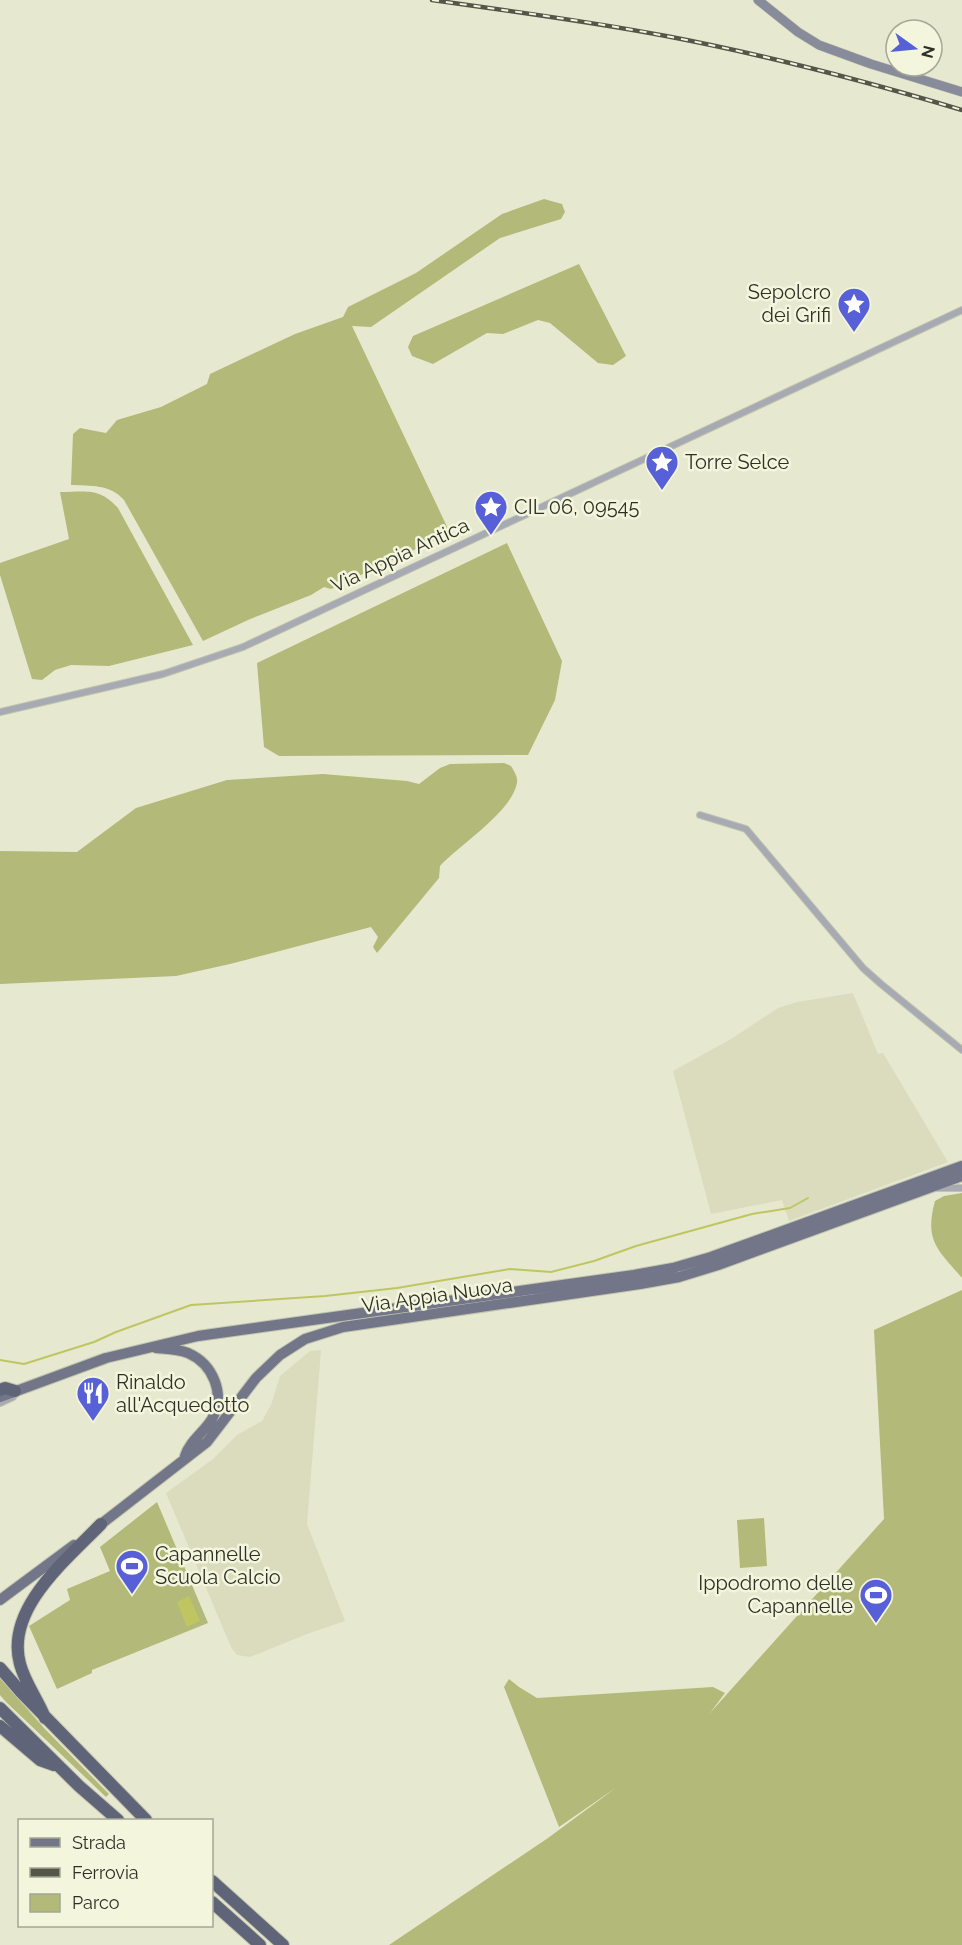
<svg xmlns="http://www.w3.org/2000/svg" width="962" height="1945" font-family="Raleway,sans-serif">
  <rect width="100%" height="100%" fill="#e6e9d0"/>
  <path fill="#dadcbd" d="M853,993L878,1054L883,1053L948,1162L789,1221L782,1200L711,1214L673,1071L731,1039L778,1008L797,1002Z
    M321,1350L307,1524L345,1621L307,1634L250,1657L237,1655L231,1647L166,1493L213,1459L237,1435L262,1421L271,1405L280,1376L310,1351Z"/>
  <path fill="#b3b978" d="M544,199L562,204L565,212L561,219L500,238L371,327L352,326L450,533L331,589L324,587L311,595L248,620L203,641L124,500C110,484 91,486 71,485L73,434L80,428L106,433L117,420L161,407L207,384L210,374L295,334L343,317L348,307L416,273L502,214Z
    M579,264L626,356L613,365L598,363L550,323L538,320L503,334L487,333L433,364L412,356L408,347L413,336Z
    M60,492C87,492 99,487 118,508L193,645L109,666L71,665L55,670L42,680L32,679L0,575V563L69,539Z
    M507,543L562,661L555,700L528,755L279,756L264,747L257,663Z
    M504,763L511,766C514,771 518,777 517,783C511,813 460,844 440,866L439,878L377,953L373,947L378,937L371,927L230,964L176,976L0,984V851L77,852L136,808L227,780L323,774L407,781L419,784L440,768L450,764Z
    M962,1193V1278C938,1250 924,1241 935,1201L944,1196Z
    M962,1290V1945H389L548,1838L617,1787L559,1827L504,1687L509,1679L519,1687L537,1698L713,1687L725,1693L710,1713L884,1519L874,1330Z
    M157,1502L208,1623L92,1670V1673L57,1689L29,1626L70,1600L67,1589L110,1571L100,1547Z
    M764,1518L767,1566L740,1568L737,1520Z
    M0,1678L44,1728L109,1794L106,1797L6,1702L0,1695Z"/>
  <path fill="#bfc661" d="M189,1596L200,1621L187,1627L177,1602Z"/>
  <g fill="none" stroke-linecap="round" stroke-linejoin="round">
    <path stroke="#bfc661" stroke-width="2" d="M0,1360L24,1364L94,1342L116,1332L191,1305L325,1296L397,1288L510,1269L551,1272L594,1261L636,1246L752,1214L790,1208L808,1198"/>
    <defs>
      <path id="street" d="M0,712L163,674L243,647L962,310
        M700,815L746,829L863,968L881,984L962,1050
        M937,1188H962
        M0,1403L13,1397"/>
      <path id="secondary" d="M758,0L798,32L819,45L871,64L962,92"/>
      <path id="primary" d="M156,1348C167,1349 178,1349 188,1353C213,1364 226,1394 212,1419C205,1431 189,1442 185,1456
        M0,1397L106,1358L198,1336L634,1275L673,1268L711,1257L962,1166
        M96,1528L207,1442L256,1378L280,1355L305,1339L343,1327L640,1284L679,1277L718,1265L962,1176
        M0,1600L74,1545"/>
      <path id="highway" d="M0,1390L5,1388L15,1391
        M0,1668L21,1692L146,1820
        M0,1708L79,1786L118,1820
        M45,1718C38,1700 25,1683 20,1664C5,1609 66,1560 101,1524
        M0,1726L40,1760L54,1765
        M212,1881L283,1945
        M212,1902L260,1945"/>
    </defs>
    <use href="#street" stroke="#c1c4ae" stroke-width="8"/>
    <use href="#secondary" stroke="#c1c4ae" stroke-width="10"/>
    <use href="#primary" stroke="#c1c4ae" stroke-width="12"/>
    <use href="#highway" stroke="#c1c4ae" stroke-width="14"/>
    <use href="#street" stroke="#a7a9b3" stroke-width="6"/>
    <use href="#secondary" stroke="#888b9a" stroke-width="9"/>
    <use href="#primary" stroke="#727688" stroke-width="10"/>
    <use href="#highway" stroke="#5f6478" stroke-width="12"/>
    <defs>
      <path id="rail" d="M432,0C510,11 588,21 666,36C766,55 865,81 962,110"/>
    </defs>
    <use href="#rail" stroke="#545649" stroke-width="4.5"/>
    <use href="#rail" stroke="#f3f6dd" stroke-width="2" stroke-dasharray="7" stroke-linecap="butt"/>
  </g>
  <defs>
    <symbol id="sight-pin" viewBox="-11 -11 22 30"><path d="M0 17L-7.5 6A9.5 9.5 0 1 1 7.5 6Z" fill="#5760d7" stroke="#f3f6dd"/><path d="M0-6L1.8-2.2L6-1.7L2.9 1.2L3.7 5.4L0 3.3L-3.7 5.4L-2.9 1.2L-6-1.7L-1.8-2.2Z" fill="#fff"/></symbol>
    <symbol id="restaurant-pin" viewBox="-11 -11 22 30"><path d="M0 17L-7.5 6A9.5 9.5 0 1 1 7.5 6Z" fill="#5760d7" stroke="#f3f6dd"/><path d="M-5-6h1v4h1v-4h1v4h1v-4h1v5L-1.5 .5V6h-2V.5L-5-1ZM5-6V6H3V1.5H1.5Q1.5-4 5-6Z" fill="#fff"/></symbol>
    <symbol id="stadium-pin" viewBox="-11 -11 22 30"><path d="M0 17L-7.5 6A9.5 9.5 0 1 1 7.5 6Z" fill="#5760d7" stroke="#f3f6dd"/><path d="M0-5a6.5 5 0 1 0 0 10a6.5 5 0 1 0 0-10ZM-3.5-1.8h7v3.6h-7Z" fill="#fff"/></symbol>
  </defs>
  <g fill-rule="evenodd">
    <use href="#sight-pin" x="835" y="285" width="38" height="52"/>
    <use href="#sight-pin" x="643" y="443" width="38" height="52"/>
    <use href="#sight-pin" x="472" y="488" width="38" height="52"/>
    <use href="#restaurant-pin" x="74" y="1374" width="38" height="52"/>
    <use href="#stadium-pin" x="113" y="1547" width="38" height="52"/>
    <use href="#stadium-pin" x="857" y="1576" width="38" height="52"/>
  </g>
  <g text-anchor="middle" dominant-baseline="central" stroke-width="5" stroke-linejoin="round" paint-order="stroke">
    <g font-size="20" fill="#2e3026" stroke="#f3f6dd" text-anchor="start">
      <text x="831" y="292" text-anchor="end">Sepolcro<tspan x="831" dy="23">dei Grifi</tspan></text>
      <text x="685" y="462">Torre Selce</text>
      <text x="514" y="507">CIL 06, 09545</text>
      <text x="116" y="1382">Rinaldo<tspan x="116" dy="23">all'Acquedotto</tspan></text>
      <text x="155" y="1554">Capannelle<tspan x="155" dy="23">Scuola Calcio</tspan></text>
      <text x="853" y="1583" text-anchor="end">Ippodromo delle<tspan x="853" dy="23">Capannelle</tspan></text>
    </g>
    <g font-size="20" fill="#2e3026" stroke="#f3f6dd">
      <text transform="translate(400 555) rotate(-25)">Via Appia Antica</text>
      <text transform="translate(437 1295) rotate(-8)">Via Appia Nuova</text>
    </g>
  </g>
  <rect x="18" y="1819" width="195" height="108" fill="#f3f6dd" stroke="#a4a794" stroke-width="1.5"/>
  <rect x="30" y="1838" width="30" height="9" fill="#727688" stroke="#a4a794" stroke-width="1.5"/>
  <text x="72" y="1849" font-size="18" fill="#2e3026">Strada</text>
  <rect x="30" y="1868" width="30" height="9" fill="#545649" stroke="#a4a794" stroke-width="1.5"/>
  <text x="72" y="1879" font-size="18" fill="#2e3026">Ferrovia</text>
  <rect x="30" y="1894" width="30" height="18" fill="#b3b978" stroke="#a4a794" stroke-width="1.5"/>
  <text x="72" y="1909" font-size="18" fill="#2e3026">Parco</text>
  <g transform="translate(914 48) rotate(105)"><circle r="28" fill="#f3f6dd" stroke="#a4a794" stroke-width="1.5"/>
  <path d="M0-4.5L10 22L0 15L-10 22Z" fill="#5760d7"/>
  <text y="-9" font-size="16" font-weight="bold" text-anchor="middle" fill="#2e3026">N</text>
  </g>
</svg>
